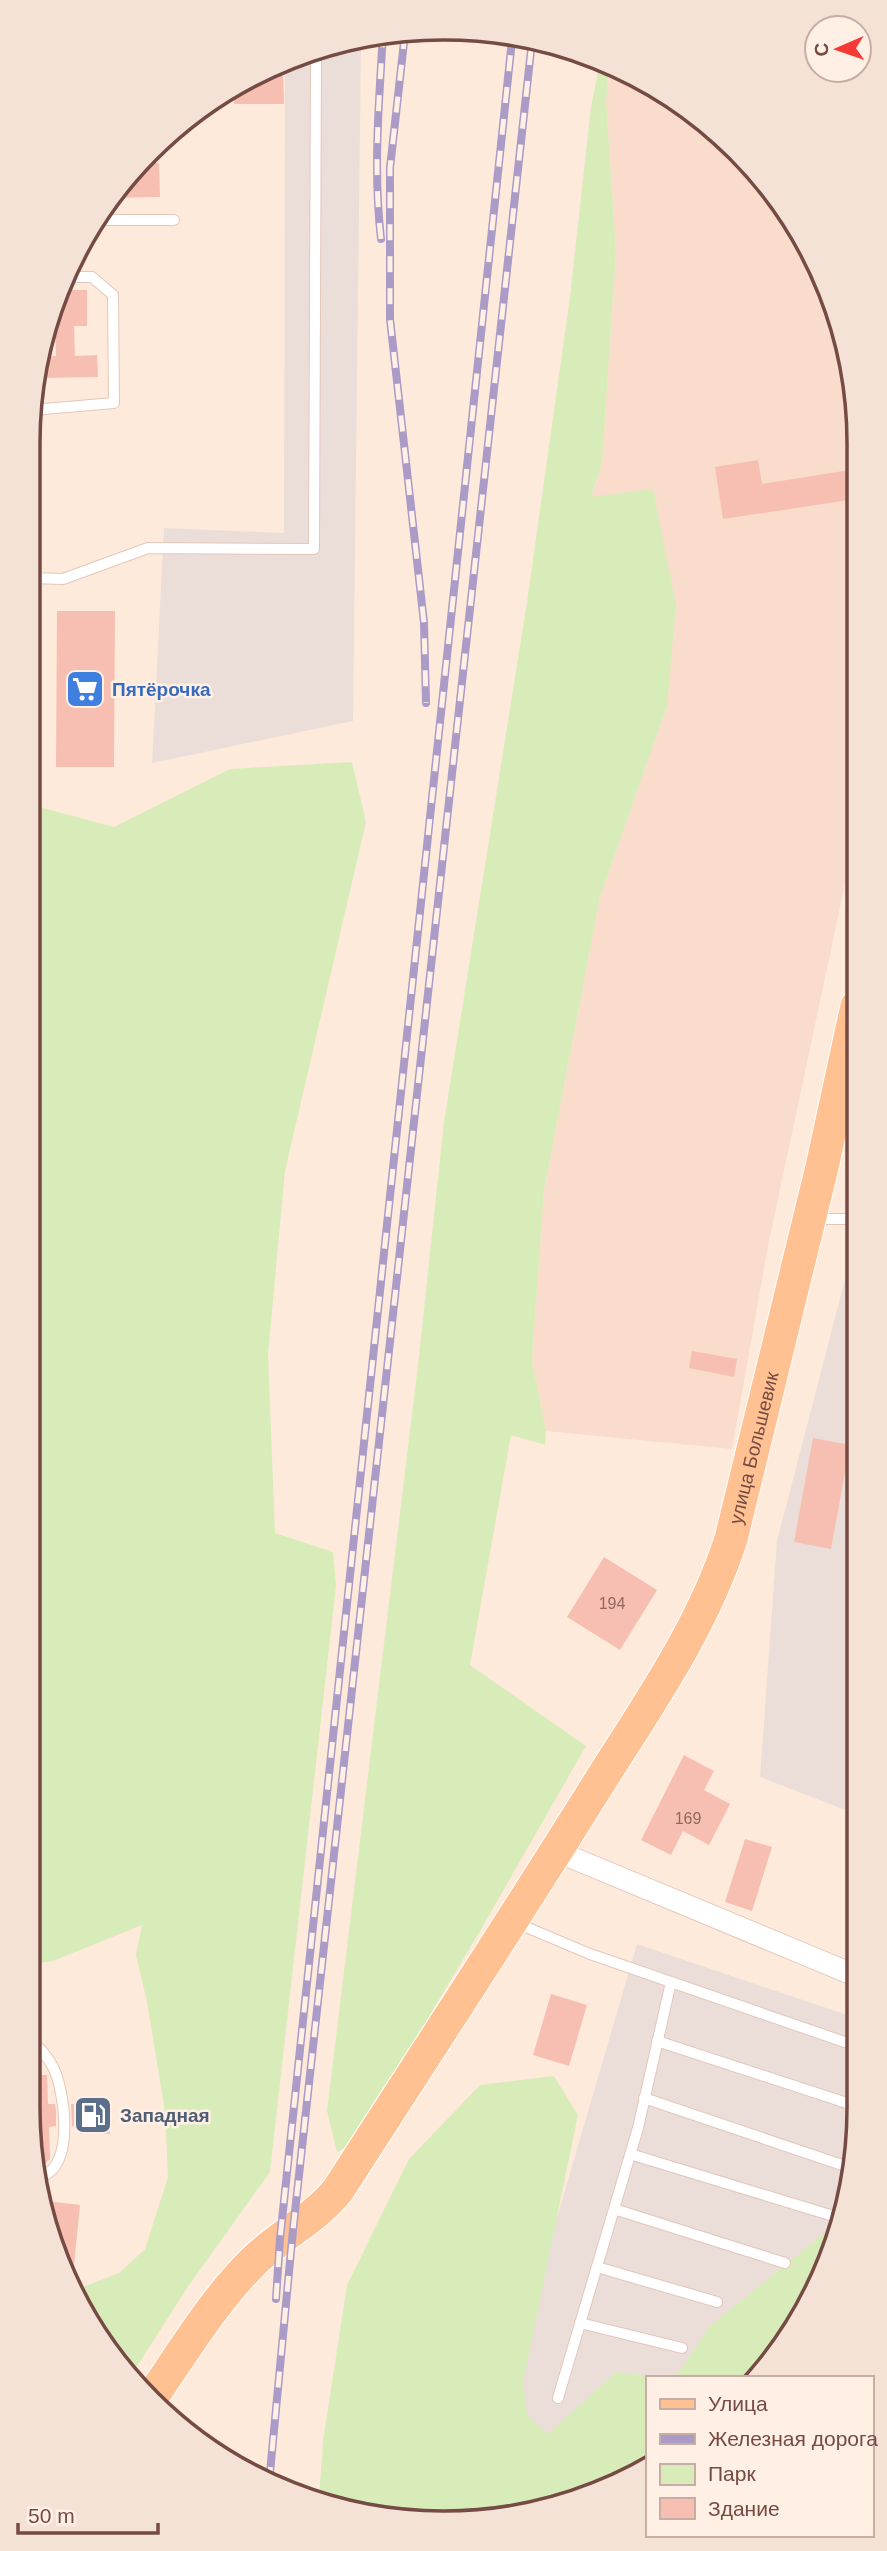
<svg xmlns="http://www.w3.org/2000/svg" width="887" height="2551" font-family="Helvetica,sans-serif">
  <rect width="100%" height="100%" fill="#feeadb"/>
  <path fill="#f9dccc" d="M609,66L652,84L756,169L816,260L855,389L856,832L768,1246L732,1449L546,1431L532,1360L544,1191L600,897L667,706L591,498L602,463L616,251L606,101Z"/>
  <path fill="#ebded9" d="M361,41L353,721L152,763L164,528L284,533L285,67Z
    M857,1233L858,1815L760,1777L777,1541Z
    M637,1944L859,2019V2108L845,2215L789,2339L750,2378H647V2465L480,2481Z"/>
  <path fill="#d8ecba" d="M600,62L609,66L606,101L616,251L602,463L591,497L653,489L676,605L667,706L600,897L544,1191L532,1360L546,1431L545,1445L511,1435L470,1665L586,1746L480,1931L353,2144L337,2152L327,2111L418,1365L444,1122L527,602L570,297L591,107Z
    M352,762L366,822L285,1171L268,1354L275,1533L333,1552L336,1586L270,2172L187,2288L129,2379L75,2290L119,2273L145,2249L168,2177L165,2112L147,2002L136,1955L142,1925L53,1961L28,1965V804L114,827L230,769Z
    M554,2076L578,2115L523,2382L527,2415L548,2434L616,2372L669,2378H647V2465L551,2509L390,2519L319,2498L323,2441L347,2285L409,2159L480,2085Z
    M844,2217L789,2339L750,2378H675L710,2326Z"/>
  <path fill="#f6bfb1" d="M283,68L284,104H234L235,84Z
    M146,163H159L160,197L110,198L114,191Z
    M65,290H87V326H74L75,356L97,355L98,377L37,378L39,357L56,356L55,326H47Z
    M758,460L762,484L856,469V499L723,519L715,467Z
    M57,611H115L114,767H56Z
    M692,1351L737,1359L734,1377L689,1368Z
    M813,1438L850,1445L831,1549L794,1542Z
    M604,1557L657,1590L620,1650L567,1617Z
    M684,1755L714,1771L704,1790L730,1804L709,1845L683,1831L671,1855L641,1840Z
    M745,1839L772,1847L752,1911L725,1902Z
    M551,1994L587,2005L569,2066L533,2055Z
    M28,2075H47L48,2104H55L56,2110V2126L49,2127L50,2159L40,2168L28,2108Z
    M109,2103L110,2134H80L79,2126H72L71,2104Z
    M47,2201L80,2205L74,2265L59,2264Z"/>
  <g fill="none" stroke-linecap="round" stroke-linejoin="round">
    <defs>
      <path id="service" d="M99,220H174
        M32,410L114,403L113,295L92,277H71
        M28,578L63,579L148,548L314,549L316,56
        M28,592L30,772
        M814,1219H857
        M514,1922L590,1954L859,2047
        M28,2038C38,2046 47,2055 53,2067C65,2091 75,2166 42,2176
        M657,2041L859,2107
        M644,2098L851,2168
        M630,2154L830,2215
        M614,2209L785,2263
        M597,2267L717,2302
        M580,2323L682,2348
        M558,2398L638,2128L671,1982"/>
      <path id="minor" d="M556,1851L859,1977"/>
      <g id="primary">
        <path id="s1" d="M152,2397C183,2352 213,2302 252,2263C278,2236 314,2220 338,2190C423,2058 509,1927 592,1794C643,1712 701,1632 731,1539L822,1167L857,1006"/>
      </g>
    </defs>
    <use href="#service" stroke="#e4c6ba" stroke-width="12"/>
    <use href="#minor" stroke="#e4c6ba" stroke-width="23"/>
    <use href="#primary" stroke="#fff" stroke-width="35"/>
    <use href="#service" stroke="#fff" stroke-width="10"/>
    <use href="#minor" stroke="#fff" stroke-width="21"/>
    <use href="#primary" stroke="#ffc192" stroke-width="33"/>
    <defs>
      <path id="rail" d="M405,33L390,168V319L424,623L426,703
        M381,239C373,170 379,102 383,34
        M276,2299L280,2239L512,40
        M269,2483L293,2230L532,41"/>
    </defs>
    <use href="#rail" stroke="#aa9bc7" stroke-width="8"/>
    <use href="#rail" stroke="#ffefe4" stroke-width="5" stroke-dasharray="16" stroke-linecap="butt"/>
  </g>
  <defs>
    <symbol id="supermarket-square" viewBox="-11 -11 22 22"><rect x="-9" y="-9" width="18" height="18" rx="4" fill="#3f7fe0" stroke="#ffefe4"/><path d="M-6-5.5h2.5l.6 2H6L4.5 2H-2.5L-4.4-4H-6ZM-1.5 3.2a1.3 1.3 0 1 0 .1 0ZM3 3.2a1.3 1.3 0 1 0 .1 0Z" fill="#fff"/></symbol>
    <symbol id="fuel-square" viewBox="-11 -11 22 22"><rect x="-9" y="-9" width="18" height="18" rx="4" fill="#5c6f8a" stroke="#ffefe4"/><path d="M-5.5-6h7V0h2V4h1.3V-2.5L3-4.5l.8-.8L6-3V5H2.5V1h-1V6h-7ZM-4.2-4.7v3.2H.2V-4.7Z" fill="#fff"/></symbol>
  </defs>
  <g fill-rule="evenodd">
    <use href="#supermarket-square" x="63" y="667" width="44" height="44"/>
    <use href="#fuel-square" x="71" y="2093" width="44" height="44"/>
  </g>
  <g text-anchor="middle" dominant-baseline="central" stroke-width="5" stroke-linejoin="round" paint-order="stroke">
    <g font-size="16" fill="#95685e">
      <text x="612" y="1603">194</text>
      <text x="688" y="1818">169</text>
    </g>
    <g font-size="19" font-weight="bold" fill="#366cbe" stroke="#ffefe4" text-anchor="start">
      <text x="112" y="689">Пятёрочка</text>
    </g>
    <g font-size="19" fill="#754b43" stroke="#ffefe4">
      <text stroke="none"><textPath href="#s1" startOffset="1136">улица Большевик</textPath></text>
    </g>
    <g font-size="19" font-weight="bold" fill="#4e5e75" stroke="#ffefe4" text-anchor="start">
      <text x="120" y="2115">Западная</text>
    </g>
  </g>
  <path d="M0 0H887V2551H0ZM443 40H444A403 403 0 0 1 847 443V2108A403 403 0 0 1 444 2511H443A403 403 0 0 1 40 2108V443A403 403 0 0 1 443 40Z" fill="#f4e2d7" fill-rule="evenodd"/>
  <path fill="none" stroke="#754b43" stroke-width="3.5" d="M443 40H444A403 403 0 0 1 847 443V2108A403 403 0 0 1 444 2511H443A403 403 0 0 1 40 2108V443A403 403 0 0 1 443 40Z"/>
  <rect x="646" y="2376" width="228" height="161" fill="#ffefe4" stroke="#c8ada4" stroke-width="2"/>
  <rect x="660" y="2399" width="35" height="10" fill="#ffc192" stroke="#c8ada4" stroke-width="2"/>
  <text x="708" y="2411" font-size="21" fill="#754b43">Улица</text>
  <rect x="660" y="2434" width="35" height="10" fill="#aa9bc7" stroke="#c8ada4" stroke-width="2"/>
  <text x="708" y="2446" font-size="21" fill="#754b43">Железная дорога</text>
  <rect x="660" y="2464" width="35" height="21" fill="#d8ecba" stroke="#c8ada4" stroke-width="2"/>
  <text x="708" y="2481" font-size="21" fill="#754b43">Парк</text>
  <rect x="660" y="2498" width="35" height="21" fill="#f6bfb1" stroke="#c8ada4" stroke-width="2"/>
  <text x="708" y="2516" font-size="21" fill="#754b43">Здание</text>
  <g transform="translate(838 49) rotate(268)"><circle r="33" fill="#ffefe4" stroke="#c8ada4" stroke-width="2"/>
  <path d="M0-5L12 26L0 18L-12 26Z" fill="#f53934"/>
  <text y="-10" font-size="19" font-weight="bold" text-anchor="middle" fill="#754b43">С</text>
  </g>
  <path d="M18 2523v10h140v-10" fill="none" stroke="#754b43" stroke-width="3.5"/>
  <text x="28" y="2523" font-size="21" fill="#754b43" stroke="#ffefe4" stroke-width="5" paint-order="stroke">50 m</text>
</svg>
